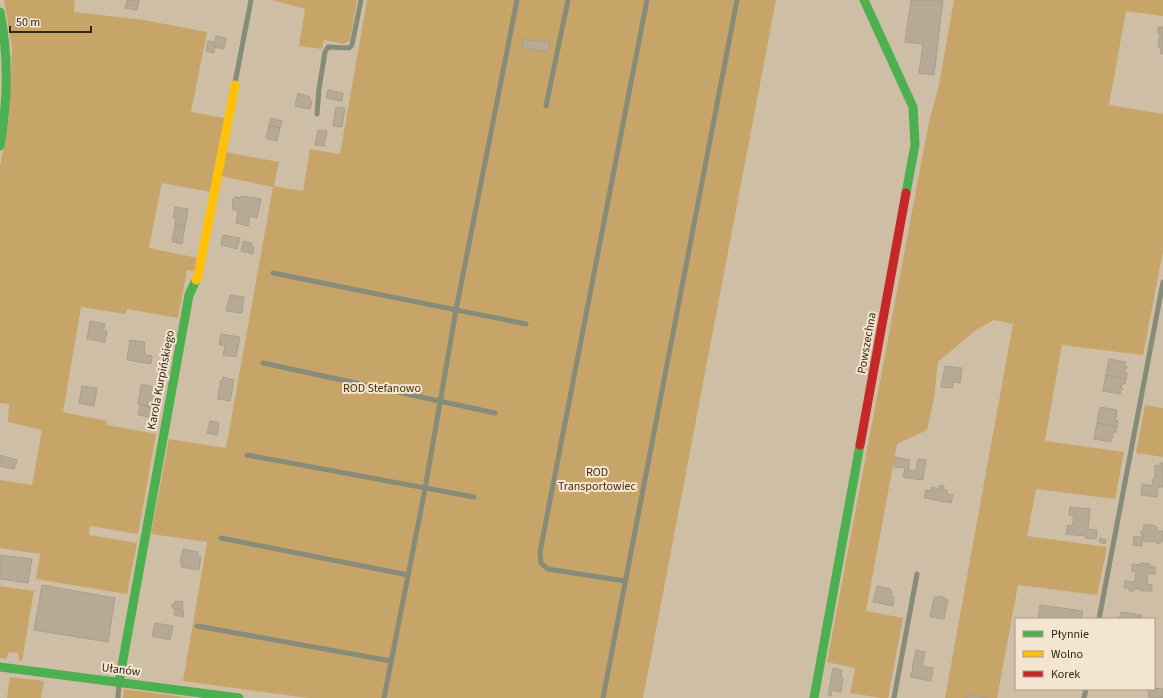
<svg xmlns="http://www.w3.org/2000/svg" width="1163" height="698" font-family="'Source Sans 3',sans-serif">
  <rect width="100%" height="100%" fill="#cebea6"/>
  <path fill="#c7a568" d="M4,0H75L74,12L144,20L207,32L191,112L225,118L211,192L162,183L149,248L198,258L196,271L187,270L178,318L127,309L125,314L81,307L63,412L107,421L106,425L156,434L138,534L90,526L89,535L137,543L127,594L36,579L40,554L0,548V480L32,485L42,430L8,422L9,404L0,403V167L9,119L12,48Z
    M272,0H357L350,40L344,44L324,40L322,49L299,46L305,9Z
    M367,0H776L643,698H308L183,681L207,542L151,534L169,439L226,448L273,187L221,176L225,152L279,162L274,186L303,191L310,149L340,154Z
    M954,0H1163V16L1126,11L1109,105L1163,114V251L1143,355L1062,345L1045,441L1124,452L1115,499L1036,489L1027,536L1107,547L1097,595L1018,585L997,698H945L1013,324L994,320L976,330L938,362L934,398L927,430L897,444L866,611L903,618L888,698H881L850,693L855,668L827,662L929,122L939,85Z
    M1145,405L1163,408V457L1136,453Z
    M0,586L34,591L22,661H19L18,653L9,652L6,659L0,658Z
    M10,677L44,681L41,698H7Z
    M124,689L191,698H123Z"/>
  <path fill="#b6aa97" stroke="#aa9e8a" d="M127,0H139L137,10L125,8Z
    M911,0H943L934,75L919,73L923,44L905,42Z
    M1158,27H1163V54L1160,53L1161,47H1158L1160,34L1158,33Z
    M216,36L226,38L224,49L214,47Z
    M523,39L550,43L548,52L522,48Z
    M208,41L214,42V47H215L214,53L206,51Z
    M328,90L343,93L342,101L326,98Z
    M298,93L310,97V101H312L310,109L295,106Z
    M336,107L345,108L342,127L333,126Z
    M271,118L282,121L280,128L269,125Z
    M269,125L280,128L277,141L266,138Z
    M318,130L327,131L324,146L315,145Z
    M241,196L261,199L257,218L250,216L248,226L236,223L238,211L232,209L233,199L235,197L241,198Z
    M175,207L188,209L185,226L175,225L176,218H173Z
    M175,225L185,226L182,244L172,242Z
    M223,235L240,238L237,249L221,245Z
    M243,241L252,243L251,246L254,247L253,254L241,251Z
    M230,295L244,297L242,313L226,311Z
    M90,321L105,324L103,330L107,331L105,342L87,339Z
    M221,334L240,337L236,357L223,355L225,346L219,345Z
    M130,340L145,342L144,350H145V355L152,356L151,364L127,360Z
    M1109,359L1126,362L1125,367H1127V368H1125L1124,372L1127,373L1126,379L1106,375Z
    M945,366L962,368L960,383L954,382L952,388L941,387Z
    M1106,375L1126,379L1125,384H1122L1121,388L1123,389H1121L1120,394L1103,391Z
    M223,377L234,380L230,401L218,399L219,389H220V381H222Z
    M141,385H147L155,388L152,407L138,404Z
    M82,386L97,388L94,406L79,403Z
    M140,404L151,407L149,417L138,415Z
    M1100,407L1117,410L1116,415L1118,416H1116L1115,421H1118L1117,427L1097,423Z
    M210,421L219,423L217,435L207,433Z
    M1097,423L1117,427L1116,433L1113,432L1112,436L1114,437H1112L1111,442L1094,439Z
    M0,455L17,460L14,469L0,466Z
    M895,457L910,460L908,470L916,471L918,459L926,460L923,480L903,477L905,468L894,467Z
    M1160,463H1163V487H1158L1157,497L1141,495L1142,484L1152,486L1153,479L1155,477V465L1160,466Z
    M940,485L944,486V490H947V494L953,495L951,503L924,498L926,490L931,491L932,487L939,489Z
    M1070,507L1090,509L1088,529L1097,530L1096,539L1086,538V536L1066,534L1068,525L1072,526L1074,516L1069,515Z
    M1144,525H1152L1157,527V531H1163L1162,542H1159V544H1157V542L1142,541L1143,535H1141V531H1143Z
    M1134,536L1142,537V546L1133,545Z
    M1100,538L1106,540L1105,544L1099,542Z
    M183,549L198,552L197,556H201L199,570L181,567L182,563L180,562Z
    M0,555L32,559L28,583L0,579Z
    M1141,563L1150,564V566L1155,567V574L1148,573L1147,584L1152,585V591H1141V589H1134V591H1129V588H1124L1125,581L1135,582L1136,572L1132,571V564L1141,565Z
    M42,585L115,598L108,642L34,630Z
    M877,586L890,589L892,592L891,597H894L893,606L873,602Z
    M938,596L944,597V599L948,600L944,619L930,617L934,597L938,598Z
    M175,601L183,602L182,610L172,608V604H174Z
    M1040,605L1083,611L1081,619H1038Z
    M175,609L184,610L183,617L174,615Z
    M1121,612L1142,615L1141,619H1119Z
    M155,623L173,626L170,640L152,636Z
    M916,650L925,652L922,666L933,668L931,681L910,677L911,673H912L913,668H912Z
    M833,668L842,670L841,677L843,678L841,692L832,690L831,696L828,695Z
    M1154,688L1163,689V698L1148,697L1149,689H1154Z
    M967,694L988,698H966Z"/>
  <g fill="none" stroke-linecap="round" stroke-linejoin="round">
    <path stroke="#878c79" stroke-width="5" d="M235,83L251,0
      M546,106L568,0
      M317,114L319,89L325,52L328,47L349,48L352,45L361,0
      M273,273L526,324
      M263,363L495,413
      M247,455L474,497
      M221,538L408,575
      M625,581L548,569L541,563L540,552L647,0
      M1099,619L1163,282
      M197,626L391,661
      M118,698L119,683
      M384,698L425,489L456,310L517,0
      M603,698L737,0
      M894,698L917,574
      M1084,698L1086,689"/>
    <path stroke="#4caf50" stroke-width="9" d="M864,0L913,107L915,145L906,193
      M0,12C9,57 8,101 0,146
      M0,667L239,698
      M119,682L189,295L196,280
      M814,698L860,445"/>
    <path stroke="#ffc107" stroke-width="9" d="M196,280L198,276L235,85"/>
    <path stroke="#c62828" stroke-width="9" d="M860,445L906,193"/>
  </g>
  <g text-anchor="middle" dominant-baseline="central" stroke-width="4" stroke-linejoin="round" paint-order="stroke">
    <g font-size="12" fill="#322716" stroke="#f3e5cf">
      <text transform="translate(867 343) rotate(-80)">Powszechna</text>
      <text transform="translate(161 380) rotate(-79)">Karola Kurpińskiego</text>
      <text transform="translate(121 670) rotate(7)">Ułanów</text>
    </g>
    <g font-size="12" fill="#473107" stroke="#f3e5cf">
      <text x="382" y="388">ROD Stefanowo</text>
      <text x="597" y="472">ROD<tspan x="597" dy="14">Transportowiec</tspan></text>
    </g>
  </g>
  <rect x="1015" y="618" width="140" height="72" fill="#f3e5cf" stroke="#a69985"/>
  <rect x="1023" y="631" width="20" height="6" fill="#4caf50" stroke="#a69985"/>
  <text x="1051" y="638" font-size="12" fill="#322716">Płynnie</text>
  <rect x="1023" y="651" width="20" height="6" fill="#ffc107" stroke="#a69985"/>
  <text x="1051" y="658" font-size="12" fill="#322716">Wolno</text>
  <rect x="1023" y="671" width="20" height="6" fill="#c62828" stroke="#a69985"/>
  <text x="1051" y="678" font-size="12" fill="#322716">Korek</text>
  <path d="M10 26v6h81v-6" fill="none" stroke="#322716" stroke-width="2"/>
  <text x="16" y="26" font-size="12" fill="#322716" stroke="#f3e5cf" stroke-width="3" paint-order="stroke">50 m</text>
</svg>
